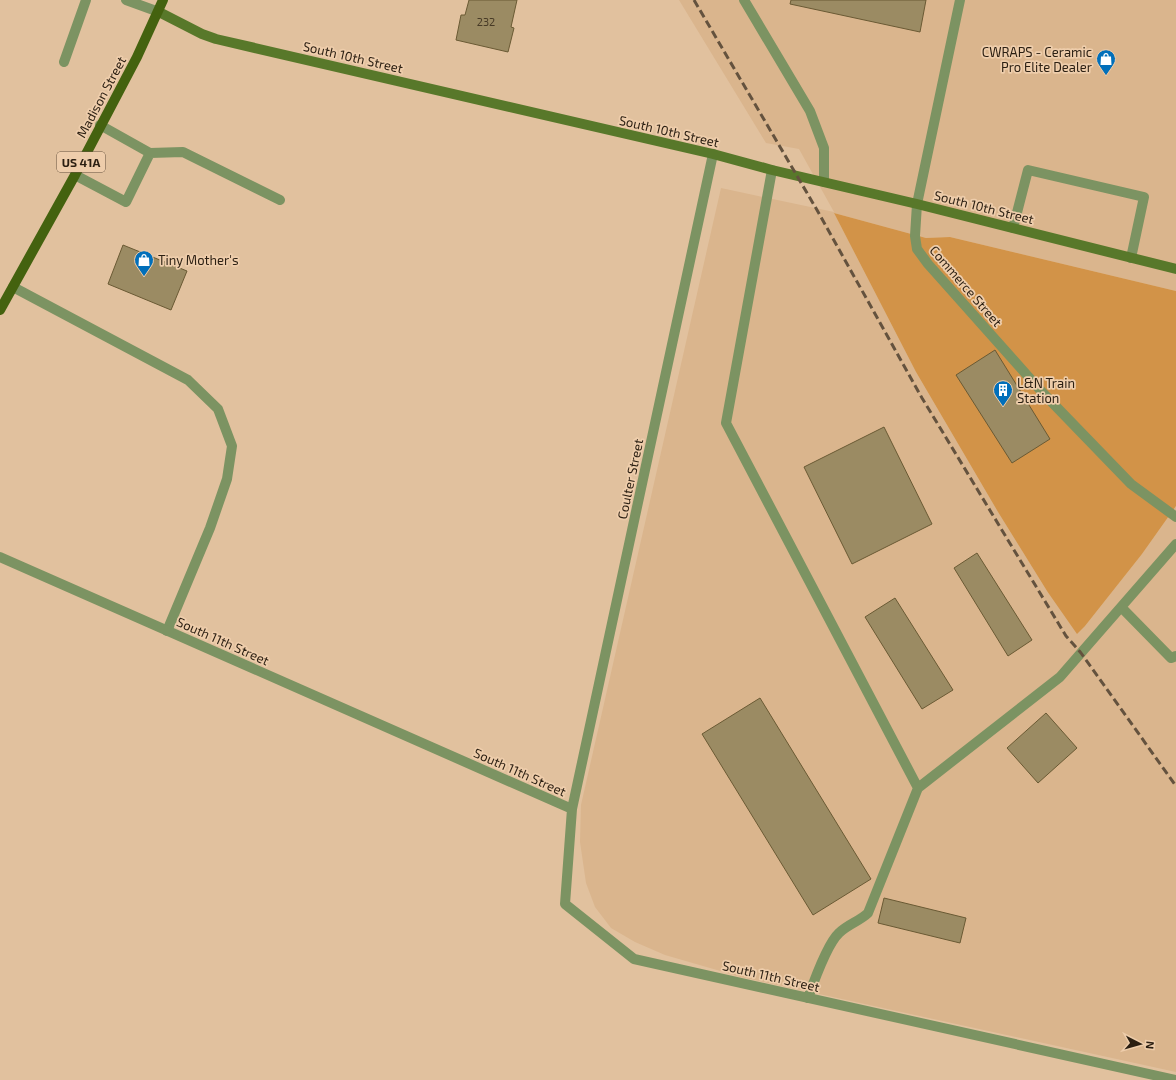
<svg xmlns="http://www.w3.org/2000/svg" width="1176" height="1080" font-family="'Exo 2',sans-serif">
  <rect width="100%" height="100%" fill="#e1c19e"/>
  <path fill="#dab58d" d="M679,0H1176V291L950,237L926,238L834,213L916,372L998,512L1047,591L1085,626L1142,554L1176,506V1072L741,977L665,955L635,942L611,928L595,907L586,883L580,842L581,805L721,188L834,212L799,149L766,143Z"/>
  <path fill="#d29348" d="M834,213L926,238L950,237L1176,291V506L1142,554L1085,626L1077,634L1047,591L998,512L916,372Z"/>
  <path fill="#9b8b63" stroke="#6a5a34" d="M469,0H517L511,27L514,28L508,52L456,40L461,15H465Z
    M791,0H926L920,32L790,4Z
    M123,245L187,271L171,310L108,284Z
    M995,350L1050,439L1012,463L956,375Z
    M884,427L932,524L852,564L804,467Z
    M977,553L1032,640L1008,656L954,568Z
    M895,598L953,690L922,709L865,617Z
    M760,698L871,879L813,915L702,734Z
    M1046,713L1077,748L1038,783L1007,748Z
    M884,898L966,918L960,943L878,923Z"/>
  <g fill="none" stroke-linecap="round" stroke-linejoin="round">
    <path stroke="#7c9362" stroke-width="10" d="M126,0L159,12
      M744,0L810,111L824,148V182
      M64,62L86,0
      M150,153L183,152L280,200
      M772,170L726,423L918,788L868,913C860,921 848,924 839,933C827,944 814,981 808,998
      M75,175L126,202L150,153L100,125
      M1013,228L1028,170L1144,197L1131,258
      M13,287L188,380L218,409L232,446L227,479L210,528L167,631
      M1121,607L1171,658L1176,656
      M918,788L1060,677L1176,544"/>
    <path stroke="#7c9362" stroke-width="10" d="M713,154L572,809L565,904L634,959L1176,1080
      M917,204L915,236L917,249L928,264L1042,392L1131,484L1176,517
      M0,557L572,809"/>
    <path stroke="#7c9362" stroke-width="10" d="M917,204L960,0"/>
    <path stroke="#58782a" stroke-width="10" d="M159,12L202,34L216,39L713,154L772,170L917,204L1176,269"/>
    <path stroke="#44620f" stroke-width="10" d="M0,310L75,175L137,57L163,0"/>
    <path stroke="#64523e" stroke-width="3" stroke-dasharray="8 4" stroke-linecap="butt" d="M694,0L817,210L922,398L1066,636L1081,653L1176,786"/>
  </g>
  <defs>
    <symbol id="shop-pin" viewBox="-11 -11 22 30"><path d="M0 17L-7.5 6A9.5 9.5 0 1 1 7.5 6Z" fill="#016fba" stroke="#eecdab"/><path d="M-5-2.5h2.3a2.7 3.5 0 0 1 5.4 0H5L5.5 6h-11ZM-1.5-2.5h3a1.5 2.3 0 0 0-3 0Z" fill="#fff"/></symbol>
    <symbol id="building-pin" viewBox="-11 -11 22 30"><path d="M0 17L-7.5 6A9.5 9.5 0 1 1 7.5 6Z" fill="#016fba" stroke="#eecdab"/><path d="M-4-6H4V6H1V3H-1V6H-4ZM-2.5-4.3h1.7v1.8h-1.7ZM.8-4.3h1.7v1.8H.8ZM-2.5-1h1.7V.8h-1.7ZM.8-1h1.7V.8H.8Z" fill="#fff"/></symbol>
  </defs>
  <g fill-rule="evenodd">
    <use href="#shop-pin" x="1095" y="48" width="22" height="30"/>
    <use href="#shop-pin" x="133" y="249" width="22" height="30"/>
    <use href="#building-pin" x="992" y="379" width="22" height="30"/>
  </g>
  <g text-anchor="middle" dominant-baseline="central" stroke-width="3.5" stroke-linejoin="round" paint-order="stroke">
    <g font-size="11" fill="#473a26">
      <text x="486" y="21">232</text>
    </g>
    <rect fill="#eecdab" stroke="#665340" stroke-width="1" x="57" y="152" width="48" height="20" rx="3"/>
    <g font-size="12" font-weight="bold" fill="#2b1f12">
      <text x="81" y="162">US 41A</text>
    </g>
    <g font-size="13" fill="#2b1f12" stroke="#eecdab" text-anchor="start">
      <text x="1092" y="52" text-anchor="end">CWRAPS - Ceramic<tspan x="1092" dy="15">Pro Elite Dealer</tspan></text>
      <text x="158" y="260">Tiny Mother's</text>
      <text x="1017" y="383">L&amp;N Train<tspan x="1017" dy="15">Station</tspan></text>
    </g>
    <g font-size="13" fill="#2b1f12" stroke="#eecdab">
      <text transform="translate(353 57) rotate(13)">South 10th Street</text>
      <text transform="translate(101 97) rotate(-62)">Madison Street</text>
      <text transform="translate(669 131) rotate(13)">South 10th Street</text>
      <text transform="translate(984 207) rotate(14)">South 10th Street</text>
      <text transform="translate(966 286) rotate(49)">Commerce Street</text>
      <text transform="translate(630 479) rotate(-78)">Coulter Street</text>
      <text transform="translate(223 641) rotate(24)">South 11th Street</text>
      <text transform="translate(520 772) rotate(24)">South 11th Street</text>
      <text transform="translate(771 976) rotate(13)">South 11th Street</text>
    </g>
  </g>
  <g transform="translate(1140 1044) rotate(96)" stroke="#eecdab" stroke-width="3" paint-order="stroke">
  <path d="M0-3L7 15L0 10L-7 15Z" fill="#2b1f12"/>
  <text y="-6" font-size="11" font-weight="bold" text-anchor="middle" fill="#2b1f12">N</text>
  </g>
</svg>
